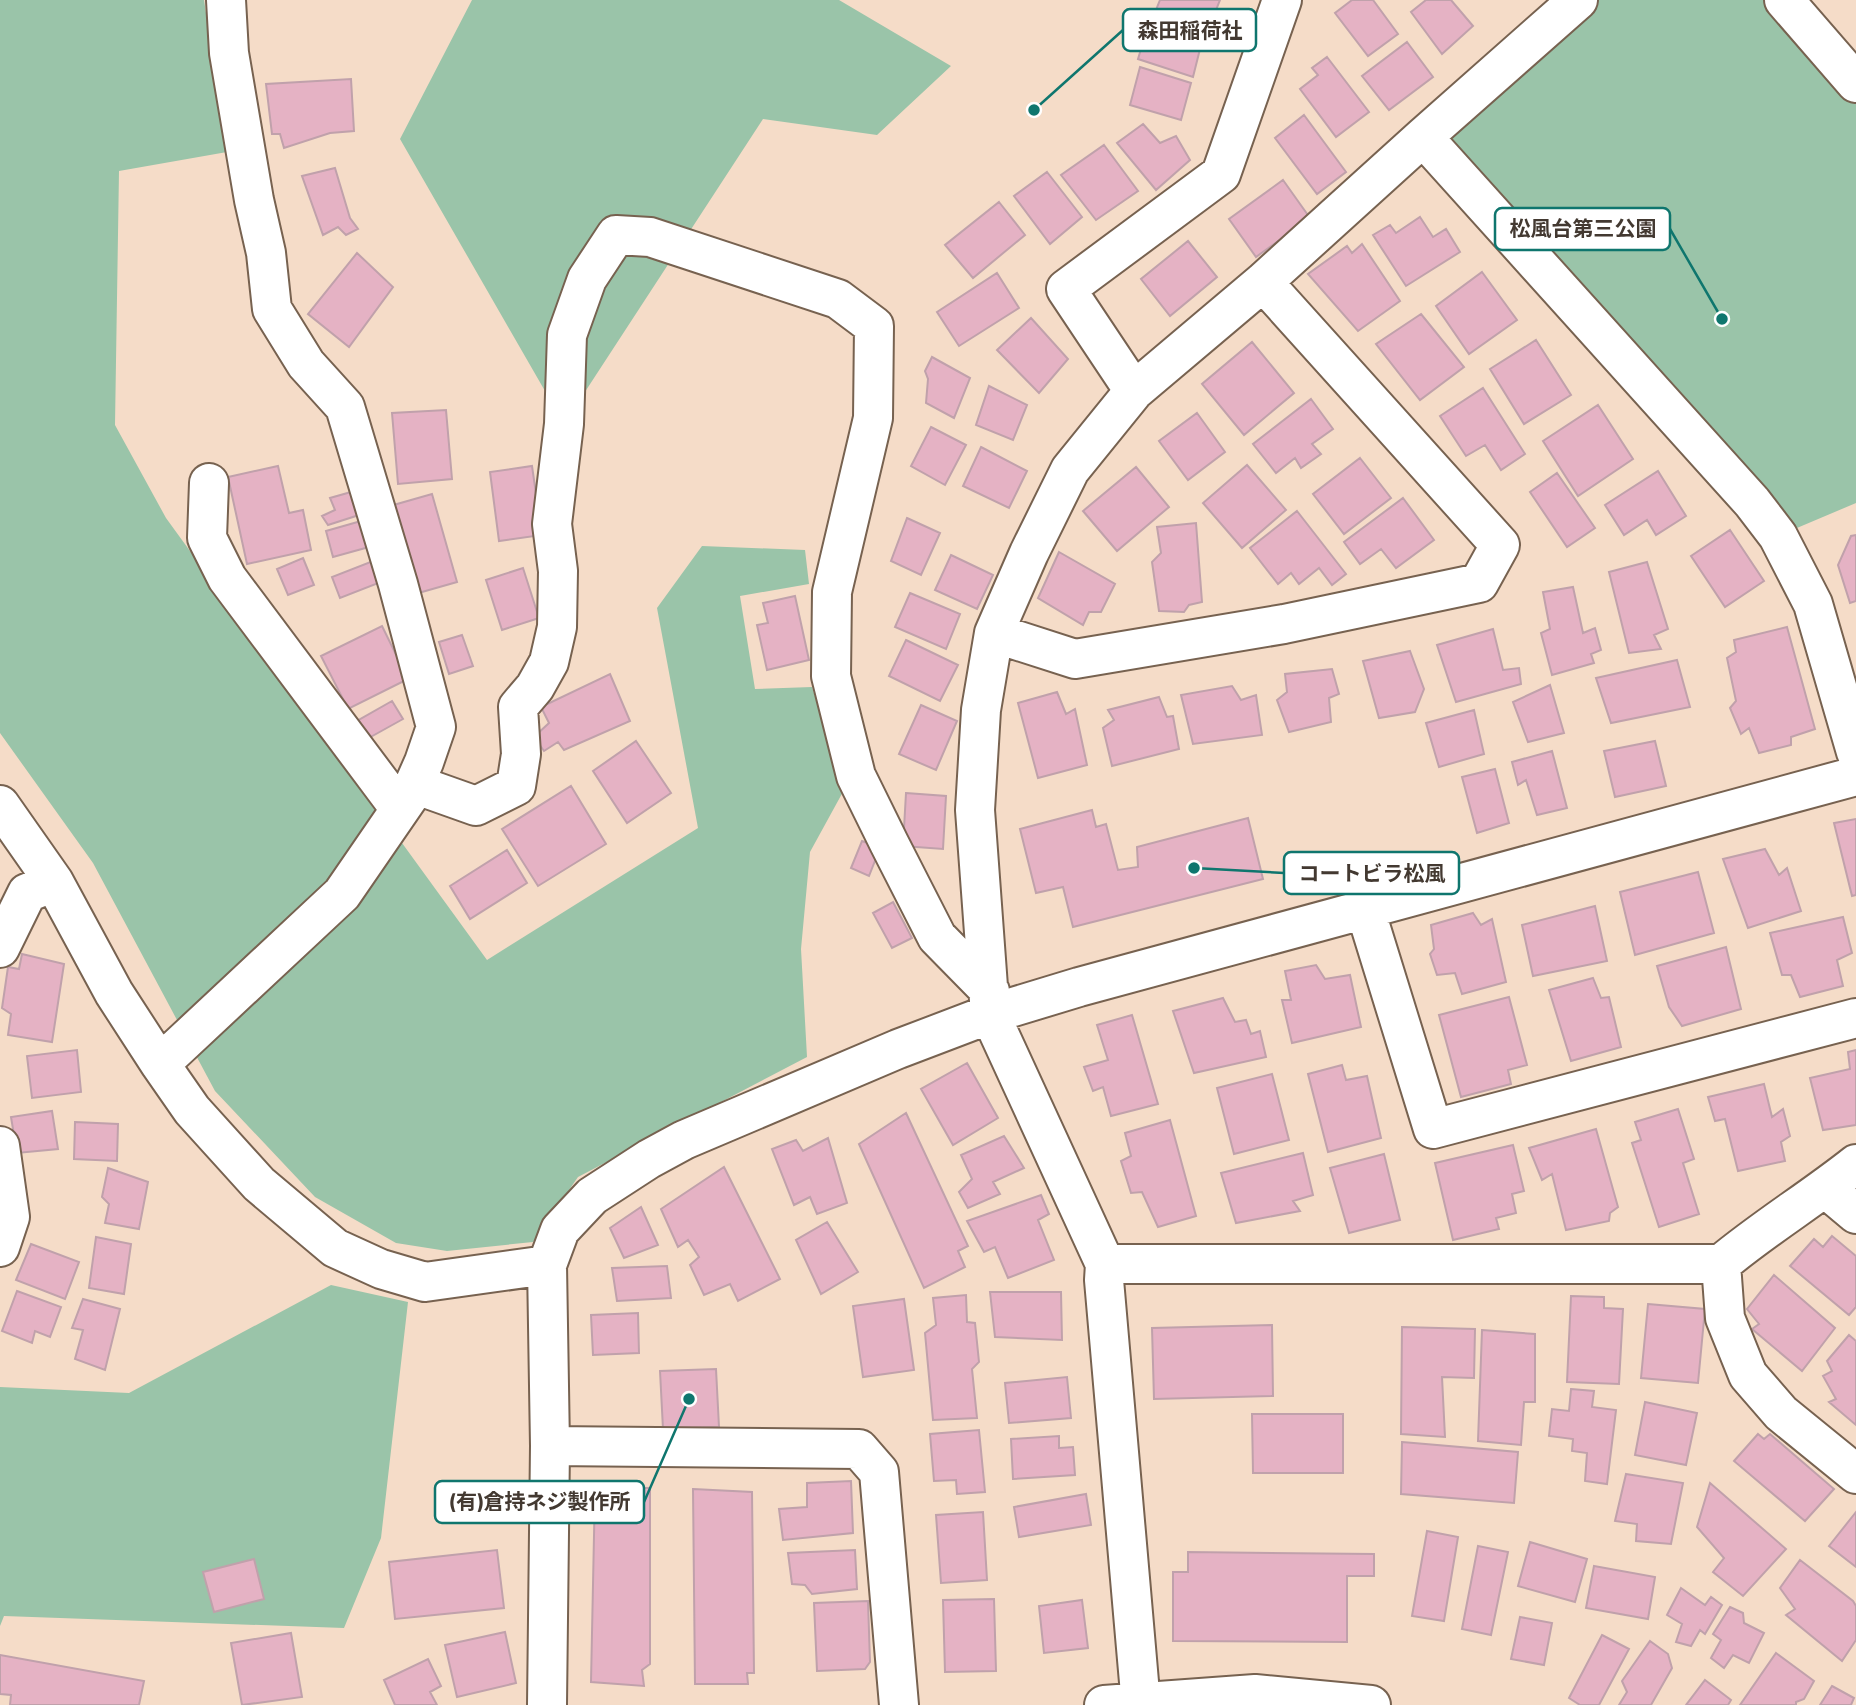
<svg xmlns="http://www.w3.org/2000/svg" width="1856" height="1705" font-family="'Titillium Web','Noto Sans JP',sans-serif">
  <rect width="100%" height="100%" fill="#f5dcc8"/>
  <path fill="#9ac4a9" d="M0,0H204L227,152L119,171L115,425L166,518L487,960L698,828L657,608L702,546L805,550L809,584L740,596L755,689L812,687L844,790L810,852L801,949L807,1057L578,1177L533,1242L447,1251L396,1243L315,1197L215,1091L93,863L0,733Z
    M472,0H839L951,66L877,135L763,119L564,424L400,139Z
    M1587,0H1776L1856,84V503L1778,536L1423,137Z
    M331,1285L408,1302L381,1538L344,1628L4,1616L0,1626V1387L129,1393Z"/>
  <path fill="#e5b2c4" stroke="#c0a1ab" stroke-width="2" d="M1160,0H1220L1208,30L1156,10Z
    M1352,0H1373L1398,34L1368,56L1335,13Z
    M1426,0H1451L1473,26L1442,54L1411,12Z
    M1150,19L1202,41L1193,77L1138,59Z
    M1407,42L1433,77L1389,110L1362,76Z
    M1327,57L1369,112L1336,137L1300,89L1318,75L1312,68Z
    M1140,67L1191,83L1181,120L1130,105Z
    M351,79L354,131L330,133L284,148L280,134H272L266,84Z
    M1304,115L1346,172L1317,194L1275,138Z
    M1143,124L1160,143L1176,136L1190,160L1156,190L1117,143Z
    M1104,145L1138,191L1096,220L1061,175Z
    M335,168L350,218L358,229L346,235L338,227L323,235L302,176Z
    M1047,172L1082,217L1050,244L1014,196Z
    M1283,180L1310,218L1256,257L1229,219Z
    M999,202L1025,235L973,278L945,245Z
    M1420,217L1433,237L1446,229L1460,252L1406,286L1373,235L1390,225L1396,233Z
    M1188,241L1217,277L1170,316L1141,279Z
    M1362,244L1400,301L1358,331L1308,274L1347,246L1352,253Z
    M357,253L393,287L349,347L308,314Z
    M1482,272L1517,320L1469,354L1436,306Z
    M997,273L1019,308L959,346L937,312Z
    M1421,314L1464,367L1420,400L1376,344Z
    M1031,318L1068,359L1039,393L997,350Z
    M1536,340L1571,395L1524,424L1490,369Z
    M1252,342L1294,393L1244,435L1202,384Z
    M932,357L970,378L954,418L926,403L928,379L925,371Z
    M989,386L1027,405L1013,440L976,425Z
    M1483,388L1525,454L1501,470L1485,445L1466,456L1440,416Z
    M1311,399L1333,429L1312,444L1321,454L1301,468L1295,458L1276,473L1253,444Z
    M1598,405L1633,459L1578,496L1543,441Z
    M446,410L452,479L398,484L392,413Z
    M1197,413L1225,452L1188,480L1159,441Z
    M931,427L966,445L945,485L911,466Z
    M981,447L1027,471L1009,508L963,486Z
    M1360,458L1391,498L1344,534L1313,494Z
    M1247,465L1286,510L1242,548L1203,503Z
    M278,466L289,513L303,510L311,550L247,564L228,477Z
    M532,466L542,535L499,541L490,472Z
    M1136,467L1169,507L1117,551L1083,511Z
    M1658,471L1686,516L1656,535L1647,520L1624,535L1605,505Z
    M1557,473L1595,528L1567,547L1530,492Z
    M351,492L359,515L328,525L322,516L335,510L330,498Z
    M432,494L457,582L415,594L390,506Z
    M1403,498L1434,540L1396,568L1381,549L1360,564L1344,542Z
    M1297,511L1346,574L1332,585L1319,568L1299,584L1291,573L1278,584L1250,548Z
    M907,518L940,533L921,575L891,561Z
    M361,521L369,547L333,557L326,531Z
    M1196,523L1202,602L1189,605L1184,612L1159,611L1152,562L1161,553L1157,527Z
    M1730,530L1764,581L1725,607L1691,556Z
    M1856,535V601L1850,603L1838,565L1851,536Z
    M1059,552L1115,584L1101,612H1089L1083,625L1038,598Z
    M951,555L993,575L977,609L935,590Z
    M303,558L314,585L288,595L277,569Z
    M373,561L381,582L340,598L332,577Z
    M1647,562L1668,629L1654,635L1661,649L1629,653L1609,572Z
    M523,568L539,618L502,630L486,580Z
    M1573,587L1583,633L1595,628L1601,650L1591,654L1594,663L1552,675L1541,633L1550,629L1543,592Z
    M910,593L960,614L946,649L895,627Z
    M795,596L809,660L767,670L757,625L768,623L763,603Z
    M382,626L408,679L348,709L321,656Z
    M1787,627L1815,729L1791,737V745L1759,753L1749,728L1741,734L1730,708L1736,701L1727,658L1736,652L1734,640Z
    M1493,629L1503,670L1519,668L1521,684L1456,702L1437,645Z
    M462,635L473,666L449,674L439,642Z
    M906,640L958,665L940,701L889,676Z
    M1410,651L1424,689L1415,712L1379,718L1363,661Z
    M1677,660L1690,707L1611,723L1596,678Z
    M1332,669L1339,694L1329,698L1331,722L1289,732L1277,700L1287,692L1285,674Z
    M610,674L630,721L564,750L558,742L544,751L534,737L549,723L541,707Z
    M1550,685L1564,733L1528,742L1513,702Z
    M1232,686L1241,700L1256,695L1262,735L1193,744L1181,695Z
    M1057,692L1066,714L1075,709L1087,765L1038,778L1018,703Z
    M1159,697L1167,717L1173,716L1179,749L1112,766L1103,728L1114,720L1108,710Z
    M392,701L403,719L367,739L357,721Z
    M921,705L957,721L936,770L899,754Z
    M1474,710L1484,754L1439,767L1426,723Z
    M636,741L671,793L627,823L593,771Z
    M1655,741L1666,786L1615,797L1604,751Z
    M1552,751L1567,808L1537,815L1526,780L1518,785L1512,762Z
    M1495,769L1509,823L1477,833L1462,777Z
    M571,786L606,844L538,886L502,829Z
    M906,793L946,796L943,849L903,846Z
    M1092,810L1096,827L1106,824L1118,870L1138,867L1137,847L1248,818L1263,879L1073,927L1063,887L1036,893L1020,829Z
    M1856,819V895L1852,896L1834,823Z
    M862,841L880,848L869,876L851,868Z
    M1765,849L1779,875L1787,868L1801,911L1748,928L1723,859Z
    M507,850L527,883L470,919L450,886Z
    M1698,872L1714,933L1635,955L1620,892Z
    M893,902L912,938L892,948L873,913Z
    M1595,906L1607,961L1533,976L1522,925Z
    M1473,913L1481,925L1492,919L1506,982L1462,994L1455,973L1437,975L1430,954L1434,949L1431,925Z
    M1843,917L1852,953L1837,960L1843,986L1800,997L1791,975H1782L1770,933Z
    M1726,947L1741,1009L1682,1026L1669,1007L1657,966Z
    M22,954L64,964L52,1042L8,1035L11,1014L2,1008L8,967L19,969Z
    M1316,965L1325,979L1350,975L1361,1027L1292,1043L1282,1000H1291L1285,971Z
    M1593,978L1601,998L1609,997L1621,1047L1571,1061L1549,990Z
    M1509,997L1527,1065L1508,1070L1511,1084L1461,1097L1439,1015Z
    M1223,998L1235,1022L1246,1020L1251,1034L1260,1031L1266,1057L1194,1073L1173,1011Z
    M1132,1015L1158,1104L1111,1116L1103,1087L1093,1091L1084,1067L1108,1060L1097,1025Z
    M77,1050L81,1092L32,1098L27,1056Z
    M1856,1050V1125L1823,1130L1810,1078L1850,1069L1848,1052Z
    M967,1063L998,1118L953,1145L921,1089Z
    M1342,1065L1346,1080L1367,1076L1381,1138L1328,1152L1308,1074Z
    M1272,1074L1289,1140L1234,1154L1217,1088Z
    M1764,1084L1772,1117L1783,1109L1790,1136L1781,1142L1785,1161L1738,1171L1725,1119L1715,1121L1708,1097Z
    M1678,1109L1694,1159L1683,1163L1699,1214L1659,1227L1632,1143L1641,1140L1635,1122Z
    M52,1111L58,1149L17,1153L11,1117Z
    M906,1113L968,1246L958,1251L965,1267L924,1288L859,1144Z
    M1170,1120L1196,1216L1158,1227L1142,1192L1131,1193L1121,1161L1131,1156L1125,1133Z
    M75,1122L118,1124L117,1161L74,1159Z
    M1596,1129L1618,1207L1610,1213L1609,1221L1566,1230L1552,1174L1542,1180L1529,1148Z
    M1004,1136L1024,1168L993,1182L1000,1194L968,1208L959,1192L972,1179L961,1155Z
    M828,1138L847,1203L817,1214L810,1197L794,1205L772,1149L796,1140L803,1151Z
    M1513,1145L1524,1191L1512,1194L1516,1213L1496,1218L1499,1229L1453,1240L1435,1163Z
    M1303,1153L1313,1195L1293,1201L1300,1211L1236,1223L1221,1173Z
    M1384,1154L1400,1220L1349,1233L1330,1168Z
    M724,1167L780,1279L738,1301L730,1284L704,1295L690,1265L699,1257L688,1240L678,1247L661,1209Z
    M108,1168L148,1182L139,1229L105,1223L109,1204L102,1197Z
    M1041,1195L1049,1214L1038,1220L1054,1260L1008,1278L995,1247L984,1252L967,1221Z
    M641,1207L658,1245L624,1258L610,1228Z
    M827,1222L858,1272L821,1294L796,1240Z
    M1832,1236L1856,1256V1307L1849,1315L1790,1266L1814,1239L1823,1247Z
    M96,1237L131,1244L124,1294L89,1288Z
    M31,1244L79,1262L65,1299L16,1280Z
    M667,1266L671,1298L617,1301L612,1268Z
    M1774,1275L1835,1328L1802,1371L1752,1329L1759,1324L1747,1309Z
    M17,1291L61,1307L50,1337L35,1331L32,1343L2,1331Z
    M990,1292H1061L1062,1340L995,1337Z
    M966,1295L967,1322L975,1323L979,1362L972,1369L977,1418L933,1420L925,1333L936,1325L933,1298Z
    M1571,1296L1604,1297V1308L1623,1309L1619,1384L1567,1382Z
    M83,1299L120,1309L105,1370L75,1359L83,1330L72,1328Z
    M904,1299L914,1370L863,1377L853,1306Z
    M1648,1304L1705,1309L1698,1383L1641,1378Z
    M638,1313L639,1353L593,1355L591,1315Z
    M1272,1325L1273,1396L1154,1399L1152,1328Z
    M1402,1327L1475,1329L1474,1378L1442,1377L1445,1437L1401,1434Z
    M1482,1330L1535,1334V1402H1524L1521,1445L1478,1441Z
    M1849,1335L1856,1341V1425L1829,1402L1836,1399L1823,1376L1832,1371L1827,1361Z
    M716,1369L719,1427L663,1429L660,1371Z
    M1067,1377L1071,1418L1009,1423L1005,1383Z
    M1571,1389L1594,1391L1592,1407L1616,1410L1607,1484L1585,1481L1587,1453L1572,1451L1573,1439L1549,1436L1552,1409L1569,1411Z
    M1645,1402L1697,1413L1686,1465L1635,1455Z
    M1252,1414H1343V1473H1253Z
    M979,1430L985,1492L957,1494L956,1480L934,1481L930,1434Z
    M1758,1434L1764,1439L1770,1434L1834,1489L1805,1521L1734,1461Z
    M1059,1436V1448L1073,1447L1075,1475L1013,1479L1011,1439Z
    M1402,1442L1518,1452L1514,1503L1401,1494Z
    M1626,1474L1683,1483L1671,1544L1636,1541L1637,1524L1615,1521Z
    M851,1481L853,1533L783,1540L779,1509L807,1507V1483Z
    M1710,1483L1786,1549L1743,1596L1713,1572L1724,1558L1697,1527Z
    M595,1487L650,1488V1664L642,1670L644,1686L591,1682Z
    M693,1489L752,1492L754,1673H747L748,1684H695Z
    M1086,1494L1091,1525L1019,1537L1014,1507Z
    M983,1512L987,1580L941,1583L936,1515Z
    M1856,1512V1567L1829,1546Z
    M1427,1531L1458,1537L1444,1621L1412,1616Z
    M1530,1542L1587,1559L1575,1602L1518,1586Z
    M1478,1546L1508,1552L1491,1635L1462,1629Z
    M497,1550L504,1608L395,1619L389,1562Z
    M855,1550L857,1589L812,1594L805,1585L792,1584L788,1553Z
    M1188,1552L1374,1554V1576H1347V1642L1173,1641V1572H1188Z
    M254,1559L264,1599L214,1612L203,1572Z
    M1800,1560L1853,1601L1856,1606V1640L1842,1661L1786,1615L1795,1609L1780,1588Z
    M1594,1566L1655,1577L1648,1619L1586,1608Z
    M1681,1588L1705,1605L1711,1597L1722,1605L1705,1634L1700,1630L1691,1646L1676,1642L1682,1624L1667,1615Z
    M994,1599L996,1671L945,1672L943,1600Z
    M1082,1600L1088,1648L1044,1653L1039,1606Z
    M868,1601L870,1662L865,1669L817,1671L814,1603Z
    M1730,1607L1743,1613L1744,1623L1764,1633L1749,1663L1733,1655L1724,1668L1711,1658L1721,1640L1713,1634Z
    M1520,1617L1552,1623L1544,1665L1511,1659Z
    M505,1632L516,1683L457,1697L445,1645Z
    M291,1633L302,1697L242,1705L231,1643Z
    M1602,1635L1629,1649L1599,1705H1580L1569,1698Z
    M1650,1641L1668,1654L1672,1668L1651,1705H1619L1627,1692L1622,1681Z
    M1776,1653L1814,1681L1804,1699L1796,1702V1705H1740Z
    M0,1655L144,1681L139,1705H10L11,1695L0,1694Z
    M428,1659L441,1686L430,1692L437,1705H395L384,1680Z
    M1705,1680L1731,1700L1728,1705H1686Z
    M1832,1686L1854,1698L1851,1705H1820Z"/>
  <g fill="none" stroke-linecap="round" stroke-linejoin="round">
    <defs>
      <path id="minor" d="M1784,0L1856,83
        M1423,137L1752,502L1778,536L1813,604L1856,752
        M1134,391L1066,289L1221,174L1282,0
        M209,483L207,538L227,578L400,809
        M994,633L1075,659L1284,624L1479,583L1500,545L1263,282
        M414,784L476,806L516,786L521,754L518,707L535,687L549,662L557,627L558,571L552,524L564,424L567,335L587,279L616,235L650,237L838,299L874,326L873,418L832,592L831,676L856,776L889,843L937,937L990,991
        M0,805L54,882L114,993L160,1064L192,1110L259,1184L335,1248L381,1269L425,1282L547,1265
        M1365,909L1433,1129L1856,1018
        M0,948L27,893L54,882
        M160,1064L342,894L408,798L424,762L436,727L398,584L345,407L306,364L272,309L266,253L254,200L229,53L226,0
        M0,1146L10,1217L0,1247
        M1825,1188L1856,1214
        M1105,1264H1721C1764,1228 1812,1199 1856,1164
        M1721,1264L1725,1318L1748,1375L1781,1413L1856,1474
        M550,1446L859,1449L879,1472L899,1705
        M547,1705L550,1446L547,1265L560,1230L592,1196L649,1159L684,1140L898,1049L990,1014L1079,987L1856,776
        M1104,1705L1255,1694L1371,1705
        M1141,1705L1104,1280L1105,1264L990,1014L975,810L981,710L994,633L1029,553L1070,470L1134,391L1263,282L1423,137L1578,0"/>
    </defs>
    <use href="#minor" stroke="#776250" stroke-width="42"/>
    <use href="#minor" stroke="#fff" stroke-width="38"/>
  </g>
  <path fill="none" stroke="#0f766e" stroke-width="2.5" d="M1034 110L1123 30M1722 319L1670 229M1194 868L1284 873M689 1399L644 1502"/>
  <g fill="#0f766e" stroke="#fff" stroke-width="2.5">
    <circle cx="1034" cy="110" r="7"/>
    <circle cx="1722" cy="319" r="7"/>
    <circle cx="1194" cy="868" r="7"/>
    <circle cx="689" cy="1399" r="7"/>
  </g>
  <g fill="#fff" stroke="#0f766e" stroke-width="2.5">
    <rect x="1123" y="9" width="133" height="42" rx="7"/>
    <rect x="1495" y="208" width="175" height="42" rx="7"/>
    <rect x="1284" y="852" width="175" height="42" rx="7"/>
    <rect x="435" y="1481" width="209" height="42" rx="7"/>
  </g>
  <g font-size="21" text-anchor="middle" font-weight="bold" fill="#433931">
    <text x="1190" y="38">森田稲荷社</text>
    <text x="1583" y="236">松風台第三公園</text>
    <text x="1372" y="881">コートビラ松風</text>
    <text x="540" y="1509">(有)倉持ネジ製作所</text>
  </g>
</svg>
